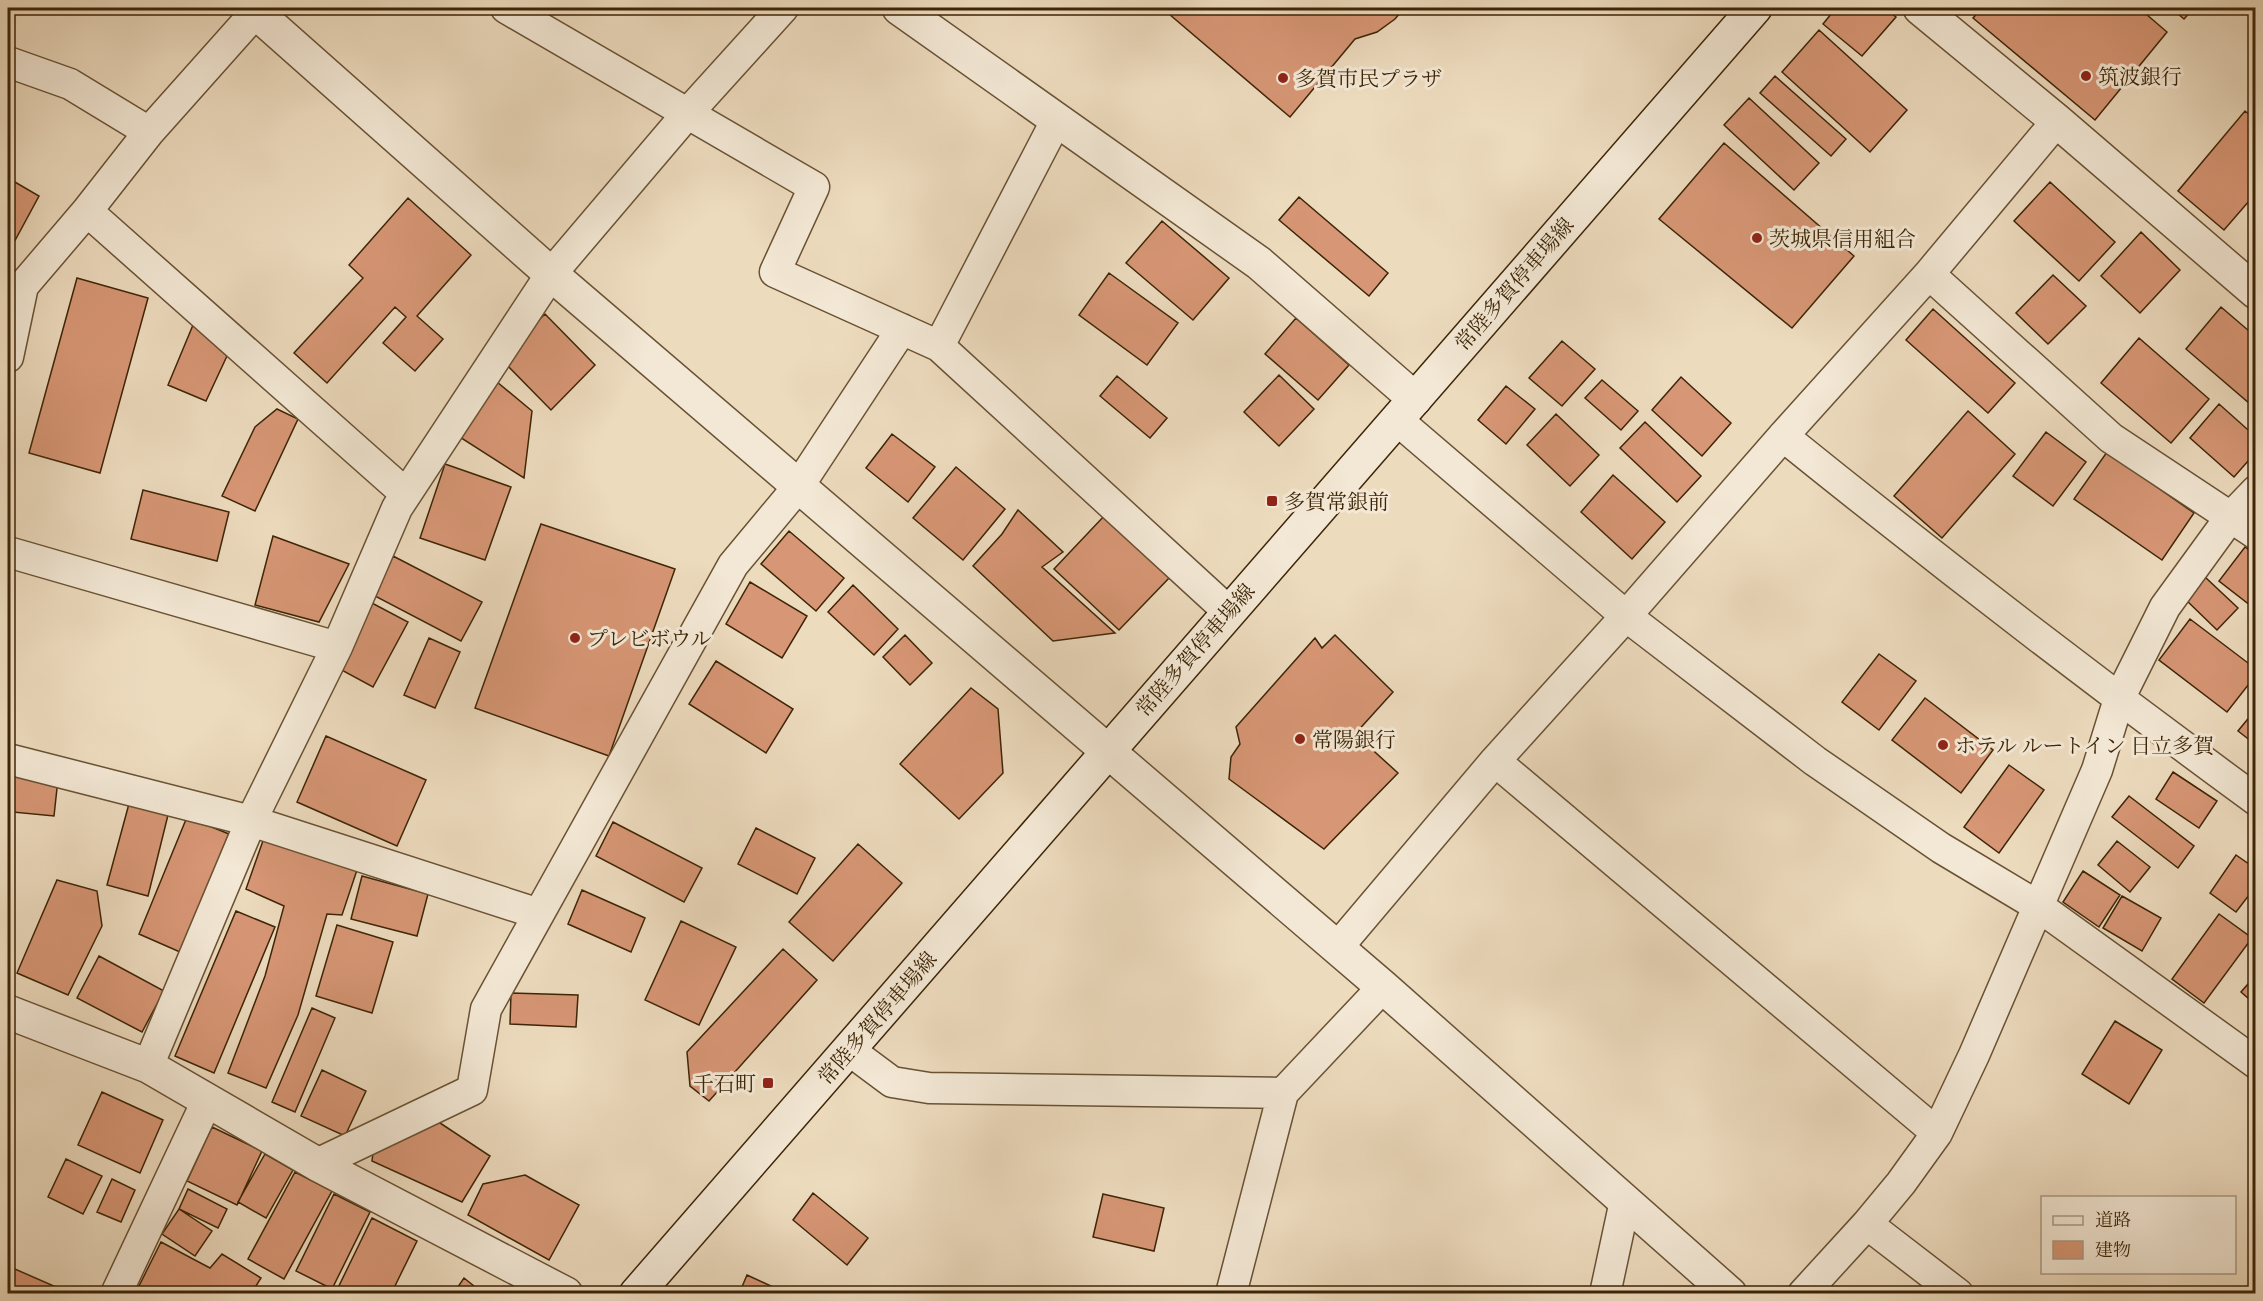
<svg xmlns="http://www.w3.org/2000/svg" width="2263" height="1301" font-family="'Gentium Book Plus','Noto Serif JP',serif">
  <rect width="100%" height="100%" fill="#eddbbe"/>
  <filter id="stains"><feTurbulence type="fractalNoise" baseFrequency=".00333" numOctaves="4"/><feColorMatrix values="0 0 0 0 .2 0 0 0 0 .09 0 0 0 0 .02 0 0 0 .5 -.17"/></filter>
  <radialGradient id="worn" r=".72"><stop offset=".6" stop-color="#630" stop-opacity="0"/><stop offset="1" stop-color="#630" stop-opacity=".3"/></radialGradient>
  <path fill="#d79675" stroke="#3d2506" stroke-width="1.5" d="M1162,8H1404L1395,19L1377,32L1355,39L1290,117Z
    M1836,8H1884L1896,17L1862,56L1823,24Z
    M1982,8H2139L2167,32L2095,120L1973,18Z
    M2171,8H2194L2184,19Z
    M1819,30L1907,110L1870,152L1782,72Z
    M1775,76L1846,139L1831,156L1760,93Z
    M1749,98L1819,163L1794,190L1724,125Z
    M2245,111L2256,120V193L2224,230L2178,191Z
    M1724,143L1854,256L1792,328L1659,219Z
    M8,178L39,196L12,246L8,244Z
    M2050,182L2115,242L2079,281L2014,221Z
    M1299,197L1388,273L1369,296L1279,220Z
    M408,198L471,255L417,316L443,339L415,371L383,343L406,317L395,307L327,383L294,353L363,278L349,265Z
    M1162,221L1229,278L1193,320L1126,263Z
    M2141,232L2180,270L2140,313L2101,276Z
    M1109,273L1178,323L1147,365L1079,315Z
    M2053,275L2086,306L2048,344L2016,313Z
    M77,278L148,298L100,473L29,453Z
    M2221,307L2256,337V409L2186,349Z
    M1933,309L2015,383L1988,413L1906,340Z
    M545,314L595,365L551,410L500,358Z
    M1296,318L1349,365L1318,400L1265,354Z
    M193,325L227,356L206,401L168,385Z
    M2139,338L2209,399L2171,443L2101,383Z
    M1562,341L1595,369L1562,406L1529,378Z
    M1279,375L1314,409L1279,446L1244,412Z
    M1117,376L1167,418L1150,438L1100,396Z
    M491,377L532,411L524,478L455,434Z
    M1681,377L1731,423L1702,456L1652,410Z
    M1602,380L1638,411L1621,430L1585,398Z
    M1506,386L1535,409L1506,444L1478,420Z
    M2219,404L2256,437V452L2234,477L2190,438Z
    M277,409L298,419L255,511L222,496L255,427Z
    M1968,411L2015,454L1942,538L1894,496Z
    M1556,414L1599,455L1570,486L1527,445Z
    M1645,422L1701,476L1677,502L1620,448Z
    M2046,432L2086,462L2053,506L2013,476Z
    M892,434L935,467L908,502L866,468Z
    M2107,452L2194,513L2162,560L2074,499Z
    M445,464L511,487L485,560L420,538Z
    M956,467L1005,509L963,560L913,518Z
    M1613,475L1665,522L1632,559L1581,512Z
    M143,490L229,512L217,561L131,539Z
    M1018,510L1063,552L1042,567L1115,633L1053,641L973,566L1002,534Z
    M1106,514L1171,576L1119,630L1054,569Z
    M541,524L675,569L609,756L475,708Z
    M789,531L844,578L816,611L761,564Z
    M273,536L349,564L319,622L255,605Z
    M2245,547L2256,555L2255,609L2219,581Z
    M393,556L482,602L461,641L373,595Z
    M2205,577L2238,608L2217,630L2185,599Z
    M750,582L807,616L782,658L726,624Z
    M853,585L898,629L874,655L828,612Z
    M370,602L408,622L373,687L336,667Z
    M2190,619L2256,669V675L2227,712L2159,660Z
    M905,635L932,663L910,685L883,657Z
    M1335,635L1393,692L1355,734L1398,773L1324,849L1229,779L1231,757L1240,744L1236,727L1315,638L1322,648Z
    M429,638L460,652L435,708L404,695Z
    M1879,654L1916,681L1879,730L1842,702Z
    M716,661L793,709L766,753L689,704Z
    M971,688L998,709L1003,773L959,819L900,764Z
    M1925,698L1993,750L1961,793L1892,740Z
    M2256,709V745L2238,731Z
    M326,736L426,780L397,846L297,802Z
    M2009,765L2044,790L1999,853L1964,827Z
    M8,772L58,779L54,816L13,812L8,843Z
    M2173,772L2217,801L2199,828L2156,799Z
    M2129,796L2194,846L2178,868L2112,817Z
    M130,800L169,811L148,896L107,885Z
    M187,817L229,834L180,952L139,934Z
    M613,822L702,868L684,902L596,856Z
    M756,828L815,858L797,894L738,864Z
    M265,835L357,870L342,915L327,914L298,1015L266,1088L228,1073L265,976L284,906L246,889Z
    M2117,841L2150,867L2130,892L2098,865Z
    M858,844L902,883L833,961L789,922Z
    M2236,855L2256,869V886L2236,912L2210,893Z
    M2083,871L2120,895L2099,927L2063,902Z
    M362,876L428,894L417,936L351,919Z
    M57,880L97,891L102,926L68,995L17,973Z
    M582,890L645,918L631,952L568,924Z
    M2122,896L2161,918L2142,951L2103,928Z
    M236,911L275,927L214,1073L175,1056Z
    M2219,914L2252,938L2204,1003L2172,979Z
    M681,921L736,947L699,1025L645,1000Z
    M337,925L393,942L372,1013L316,996Z
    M783,949L817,980L709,1101L690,1086L687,1052Z
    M99,956L164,991L142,1032L77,998Z
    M2256,975V1005L2241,992Z
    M511,993L578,995L576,1027L510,1024Z
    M312,1008L335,1018L295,1112L272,1102Z
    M2115,1021L2162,1050L2129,1104L2082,1074Z
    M322,1070L366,1091L345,1136L301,1116Z
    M102,1092L163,1120L140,1173L78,1145Z
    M431,1117L490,1156L462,1202L372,1161L374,1145Z
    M212,1127L262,1151L237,1205L187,1181Z
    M265,1154L293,1170L266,1218L238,1202Z
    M66,1159L102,1176L83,1214L48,1197Z
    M295,1172L332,1191L284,1279L248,1259Z
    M525,1175L579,1205L549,1260L468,1215L483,1184Z
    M112,1179L135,1190L121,1222L97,1212Z
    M188,1189L227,1209L218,1228L179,1209Z
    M813,1193L868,1238L847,1265L793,1220Z
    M334,1194L370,1212L332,1289L296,1271Z
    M1103,1194L1164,1208L1154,1251L1093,1237Z
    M179,1209L212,1231L195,1256L162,1234Z
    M372,1218L417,1241L391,1294H335Z
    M161,1242L210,1268L222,1254L261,1278L251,1294H135Z
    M8,1266L72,1294H13L8,1291Z
    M747,1275L788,1294H739Z
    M464,1278L484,1294H453Z"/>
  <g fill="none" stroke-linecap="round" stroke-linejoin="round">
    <defs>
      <path id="minor" d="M506,8L814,187L775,272L939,346L1056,121
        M8,62L70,84L149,132
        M87,211L406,494
        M1929,274L2111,438L2256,534
        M939,346L1229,612
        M8,357L23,286L87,211L149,132L256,12
        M1396,419L1626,616L1815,761L1941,848L2038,906L2256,1063
        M1783,436C1938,561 2095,682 2256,800
        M8,552L337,647
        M8,759L251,821L539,914
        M1495,761L1937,1133
        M1337,948L1495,761L1626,616L1783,436L1929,274L2057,121
        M849,1050L892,1082L929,1088L1283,1093L1383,987
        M148,1066L251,821L337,647L397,508L551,274L687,114L783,8
        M317,1164L472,1090L486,1009L733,565L798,487L902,329
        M1867,1224L1958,1294
        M116,1294L207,1101
        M1231,1294L1283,1093
        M1605,1294L1625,1201
        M1803,1294L1867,1224L1901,1183L1937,1133L1974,1055L2097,770L2119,699L2165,607L2229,519L2256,491"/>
      <path id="tertiary" d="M251,8L551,274L1383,987L1730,1294
        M899,8L1259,263L1415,399
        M1920,8L2057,121L2256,292
        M8,1012L148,1066L317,1164L566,1294"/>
      <path id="secondary" d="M636,1294L1755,8"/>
    </defs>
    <use href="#minor" stroke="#695234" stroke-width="33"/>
    <use href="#tertiary" stroke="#695234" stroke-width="36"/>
    <use href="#secondary" stroke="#3d2506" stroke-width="36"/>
    <use href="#minor" stroke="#f3e8d5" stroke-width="30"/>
    <use href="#tertiary" stroke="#f3e8d5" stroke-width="33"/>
    <use href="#secondary" stroke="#f3e8d5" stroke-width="33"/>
  </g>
  <g fill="#8f2418" stroke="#f3e8d5" stroke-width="2">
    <circle cx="2086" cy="76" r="6"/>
    <circle cx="1283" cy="78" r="6"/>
    <circle cx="1757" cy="238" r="6"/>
    <rect x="1266" y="495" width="12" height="12" rx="3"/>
    <circle cx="575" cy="638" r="6"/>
    <circle cx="1300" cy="739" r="6"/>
    <circle cx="1943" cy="745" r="6"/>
    <rect x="762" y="1077" width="12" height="12" rx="3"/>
  </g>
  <g text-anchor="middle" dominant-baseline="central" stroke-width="6" stroke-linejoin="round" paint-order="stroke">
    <g font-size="21" fill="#3d2506" stroke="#f3e8d5" text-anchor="start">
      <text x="2098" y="76">筑波銀行</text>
      <text x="1295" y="78">多賀市民プラザ</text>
      <text x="1769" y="238">茨城県信用組合</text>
      <text x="1284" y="501">多賀常銀前</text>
      <text x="587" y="638">プレビボウル</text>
      <text x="1312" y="739">常陽銀行</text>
      <text x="1955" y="745">ホテル ルートイン 日立多賀</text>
      <text x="756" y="1083" text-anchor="end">千石町</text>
    </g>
    <g font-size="21" fill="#3d2506" stroke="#f3e8d5">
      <text transform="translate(1514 284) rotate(-49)">常陸多賀停車場線</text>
      <text transform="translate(1195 650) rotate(-49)">常陸多賀停車場線</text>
      <text transform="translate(877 1018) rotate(-49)">常陸多賀停車場線</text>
    </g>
  </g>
  <rect width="2263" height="1301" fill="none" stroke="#eddbbe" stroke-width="30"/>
  <rect x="9" y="9" width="2245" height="1283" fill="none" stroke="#3d2506" stroke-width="3"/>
  <rect x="15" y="15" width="2233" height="1271" fill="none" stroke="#3d2506" stroke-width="1.5"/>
  <rect x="2041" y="1196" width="195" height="78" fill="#f3e8d5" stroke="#aa9a82" stroke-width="1.5"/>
  <rect x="2053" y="1216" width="30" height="9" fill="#f3e8d5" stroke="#aa9a82" stroke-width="1.5"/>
  <text x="2095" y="1226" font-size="18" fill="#3d2506">道路</text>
  <rect x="2053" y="1241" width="30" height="18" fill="#d79675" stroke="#aa9a82" stroke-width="1.5"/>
  <text x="2095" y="1256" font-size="18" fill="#3d2506">建物</text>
  <rect width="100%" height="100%" filter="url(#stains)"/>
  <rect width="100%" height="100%" fill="url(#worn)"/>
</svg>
